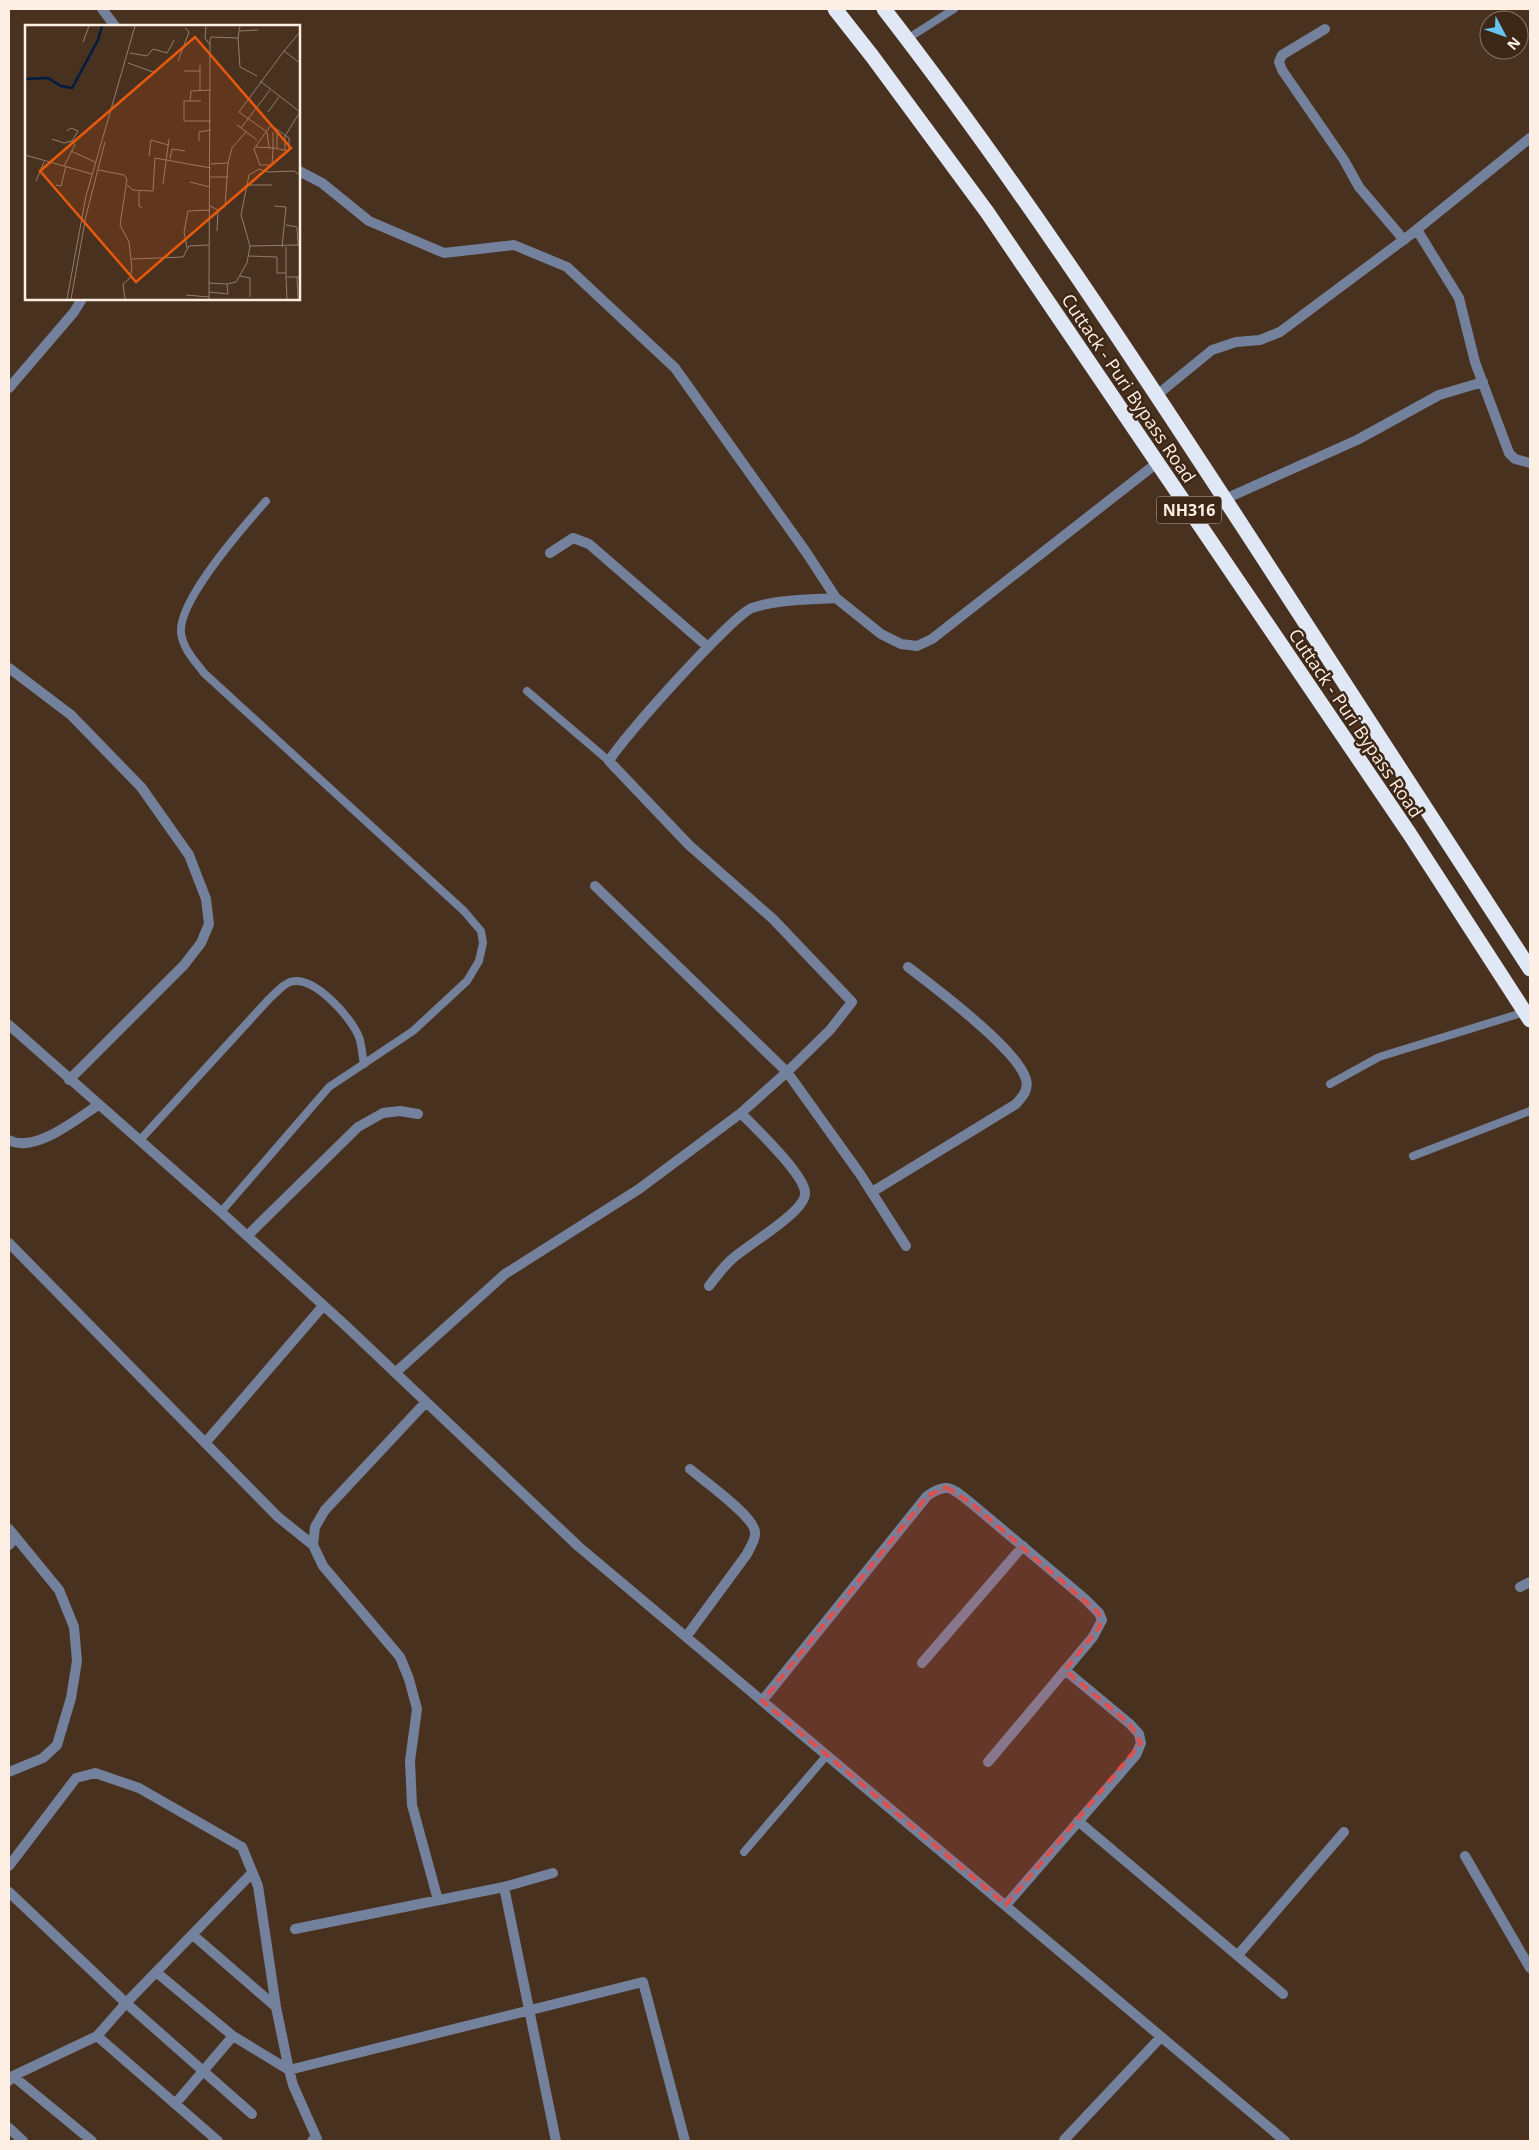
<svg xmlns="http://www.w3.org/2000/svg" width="1539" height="2150" font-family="'Open Sans',sans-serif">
  <rect width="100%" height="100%" fill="#48311f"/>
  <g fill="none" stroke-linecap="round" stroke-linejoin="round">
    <path stroke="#73819c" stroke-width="8" d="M907,39L954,9
      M527,691L609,761
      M1330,1084L1379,1057L1525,1012
      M140,1140L269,999C275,994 282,985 290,982C313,974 351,1017 359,1037C362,1045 362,1055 364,1064
      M1413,1156L1530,1111
      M221,1212L329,1087L413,1031L467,981L479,961L483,943L481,931L464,911L204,673C195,661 183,649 181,633C178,600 244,526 266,501
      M744,1852L827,1755"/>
    <path stroke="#73819c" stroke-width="10" d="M102,9L115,26
      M1325,29L1282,55L1279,62L1282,70L1344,160L1359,187L1404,240
      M299,171L322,183L369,221L444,253L514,245L567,267L675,368L806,552L836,598L881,634L901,644L917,646L932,639L1157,463
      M1417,230L1459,298L1475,362L1509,453L1515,459L1530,463
      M9,388L74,312L82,299
      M1157,395L1212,350L1236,342L1260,340L1280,332L1410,235L1530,138
      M1225,499L1357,440L1439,395L1483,382
      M550,553L573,538L589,544L708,647
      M9,668L71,715L141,787L189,855L206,899L209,924L201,943L184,965L69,1080
      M595,886L787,1072L860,1174L906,1246
      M9,1025L221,1212L345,1325L578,1546L1285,2141
      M9,1140C34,1154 77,1119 98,1105
      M872,1192L1016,1104C1022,1097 1029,1090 1026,1080C1020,1051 934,987 908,967
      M247,1236L358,1127L383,1113L400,1111L418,1114
      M9,1243L278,1517L313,1545
      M709,1286C716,1277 723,1267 731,1260C745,1246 808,1211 805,1192C803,1173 755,1128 741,1113
      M395,1373L505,1274L639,1189L741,1113L787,1072L830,1030L852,1002L773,919L689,845L609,761C621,739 734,614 752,608C779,599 809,600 836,598
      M426,1402L325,1510L315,1527L313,1545L323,1566L400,1657L409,1679L417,1709L410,1761L412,1805L438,1900
      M205,1443L323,1306
      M9,1529L59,1590L74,1627L77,1661L71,1698L57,1745L43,1758L9,1772
      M9,1545L16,1537
      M1520,1587L1530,1582
      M686,1637L747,1554C750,1547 756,1540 755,1532C754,1516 704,1481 690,1469
      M922,1663L1023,1546
      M762,1701L927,1496C948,1481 953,1489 971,1503L1084,1598L1099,1613L1102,1620L1093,1637L988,1762
      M1078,1821L1283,1994
      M1465,1856L1530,1968
      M9,1866L76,1778L95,1773L139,1788L242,1847L258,1886L276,2007L289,2070L293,2085L317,2139L312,2141
      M504,1887L556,2141
      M9,1892L126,2003L97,2036L13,2076L9,2081
      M1006,1905L1117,1777L1136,1755L1141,1743L1139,1734L1130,1724L1065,1670
      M295,1929L504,1887L553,1873
      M193,1935L276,2007
      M1238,1955L1344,1832
      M156,1972L233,2036L289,2070L643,1982L685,2141
      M97,2036L218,2141
      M13,2076L92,2141
      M175,2104L233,2036
      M252,2114L126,2003L252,1873
      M9,2128L23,2141
      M1064,2140L1161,2037"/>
    <path stroke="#e0e7f5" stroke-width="15" d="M835,9L872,56L987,212L1409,833L1530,1020
      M884,9C1014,177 1129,352 1245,530C1340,676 1435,823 1530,969"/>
  </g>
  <path fill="#de504e" fill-opacity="0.2" stroke="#de504e" stroke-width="4" stroke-dasharray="10 6" stroke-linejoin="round" d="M946,1487L971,1503L1099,1613L1100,1627L1065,1670L1130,1724L1141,1743L1006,1905L762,1701L927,1496Z"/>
  <g text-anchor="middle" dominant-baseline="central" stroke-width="5" stroke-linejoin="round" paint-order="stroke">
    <rect fill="#3d2716" stroke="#c4b3a6" stroke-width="1" x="1156.5" y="496.5" width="65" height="27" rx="4"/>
    <g font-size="16" font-weight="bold" fill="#feefe4">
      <text x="1189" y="510">NH316</text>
    </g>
    <g font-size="18" fill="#feefe4" stroke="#3d2716">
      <text transform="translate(1129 388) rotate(56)">Cuttack - Puri Bypass Road</text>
      <text transform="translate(1356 723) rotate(56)">Cuttack - Puri Bypass Road</text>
    </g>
  </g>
  <g transform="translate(25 25)">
    <rect width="275" height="275" fill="#48311f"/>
    <path fill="none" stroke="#001c42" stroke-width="2.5" d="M0,54L23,53L36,61L47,63L73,15L77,1"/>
    <path fill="none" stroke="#917d6e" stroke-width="1" d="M181,1L180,13L185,20M215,6L233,5M275,7L259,26L275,38M213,13L215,42L232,51M58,17L64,1M105,28L122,31L128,24L142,28L149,15M153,36L164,7L160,3M103,38L131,48M175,40V66M159,46H175M235,56L275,87M165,76L166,66L186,65M176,76H159V96H186M243,87L254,72M212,100L232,115M246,100L264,113V126L248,123L247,140H235L229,124ZM216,103L245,65M27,114L39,118L47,116L53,106L46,103L42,106M174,116V107L186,105M231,122L248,123V107M244,122L242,107L214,87L259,26M252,123V105M260,125V111L275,87M46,126L70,137M0,130L67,149M124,131L126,115L143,120M145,134L147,124L160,126M186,139L203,138L207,123L221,107M39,141L50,120L47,116M74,145L99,150L102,154L95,200L104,217L107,243L105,253L98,259L100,274M185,152H203M11,156L19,137M165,157L185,162M138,159L144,114M31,160L36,161L41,141M102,160L108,165L128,166L130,133L186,143M221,160H247M114,166V181L117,183M185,181L193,185L192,206M249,181L261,182L257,222M200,182L203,138M261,200L272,202L273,220M225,221L275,220M261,222V252H275M162,223L159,207L163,186L185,185M224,231L252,232V248H261M107,234L158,232L164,221L184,220M215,251L225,253V272M261,252L262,274M272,252L273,274M184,258L202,259M184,267L203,269L202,259L211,257L222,238L225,221L216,190L224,150L234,144L243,147L269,146L275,150M161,270L184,272M42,274L61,171L110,1M46,274L61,191L80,117M184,274L185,15L186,12L213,13L215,1"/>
    <path fill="#e8590c" fill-opacity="0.15" stroke="#e8590c" stroke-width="2.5" d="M170,12L266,123L111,257L15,146Z"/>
    <rect width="275" height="275" fill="none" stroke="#feefe4" stroke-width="2.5"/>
  </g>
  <rect width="1539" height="2150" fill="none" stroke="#feefe4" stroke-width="20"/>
  <g transform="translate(1504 35) rotate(131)"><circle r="24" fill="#3d2716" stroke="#8a7768"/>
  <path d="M0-4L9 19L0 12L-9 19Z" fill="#67c4ef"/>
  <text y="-8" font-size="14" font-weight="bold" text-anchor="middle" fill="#feefe4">N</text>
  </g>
</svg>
